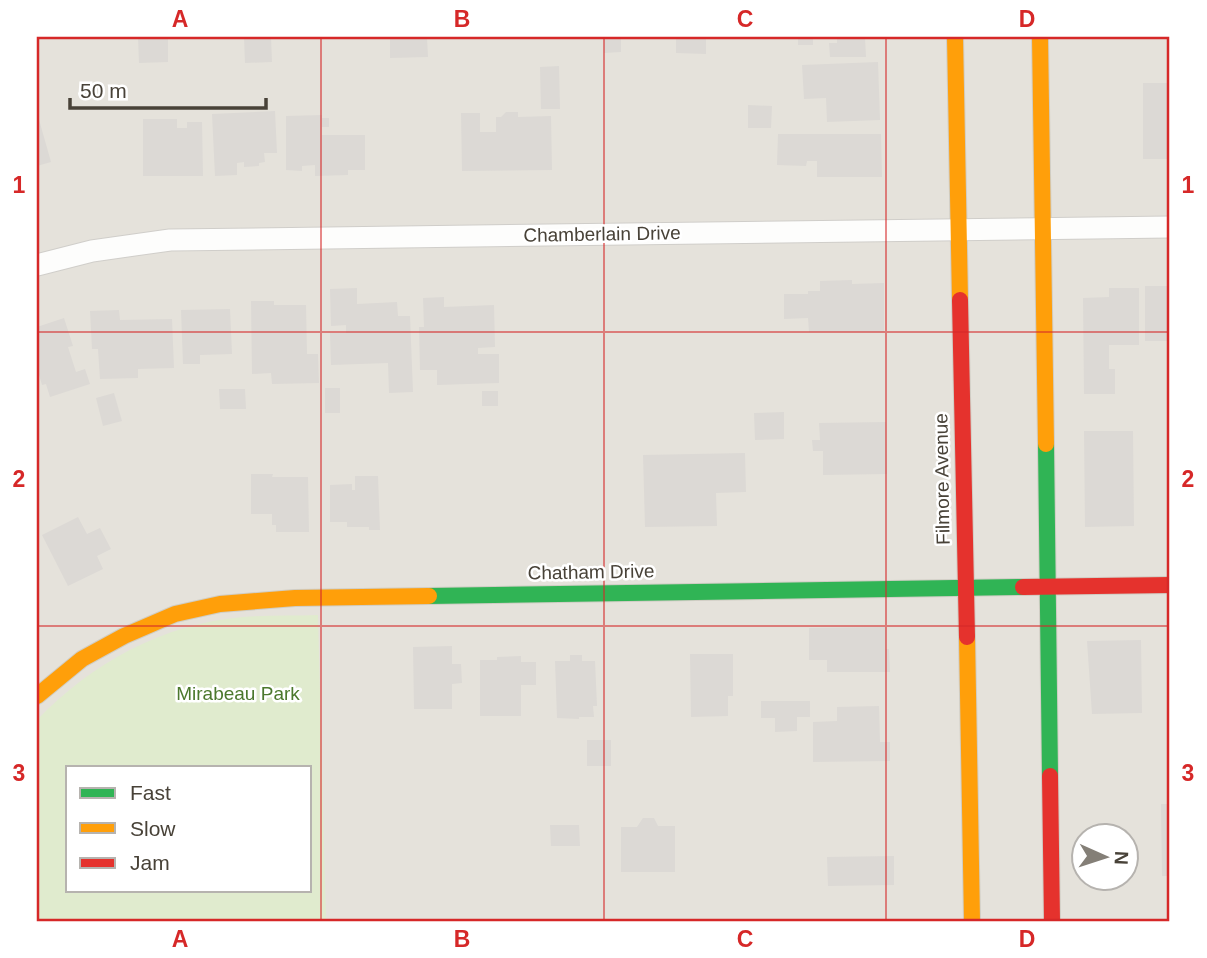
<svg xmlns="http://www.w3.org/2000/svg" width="1207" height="958" font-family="Arial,sans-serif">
  <rect width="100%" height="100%" fill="#f2f0ec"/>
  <path fill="#e5e2db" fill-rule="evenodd" d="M37,37H1170V921H37ZM68,767H310V890H68ZM1084,836H1126V878H1084Z"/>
  <path fill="#e0ebce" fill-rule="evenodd" d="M318,615L326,921H37V720C92,663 162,624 243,617C267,615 293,616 318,615ZM68,767H310V890H68Z"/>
  <path fill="#dcd9d5" d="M138,37H168V62L139,63Z
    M244,37H271L272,62L245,63Z
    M390,37H427L428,57L390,58Z
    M604,37H621V52L604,53Z
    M676,37H706V54L676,53Z
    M798,37H813V45H798Z
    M837,37H865L866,57H830L829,43H837Z
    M878,62L880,120L827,122L826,98L804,99L802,65Z
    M559,66L560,109H541L540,67Z
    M1143,83H1170V159H1143Z
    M748,105L772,106L771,128H748Z
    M275,111L277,153H264L265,162L259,163V166L244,167V162L237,163V175L215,176L212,114Z
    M506,112H518V117L551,116L552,170L462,171L461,113H480V132H496V117H501Z
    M322,115V118H329V127H322V135H365V170H348V175L315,176V165L302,166V171L286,170V116Z
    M38,116L51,162L37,166V117Z
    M143,119H177V128H187V122H202L203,176H143Z
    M778,134H881L882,177H817V161H807L806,166L777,165Z
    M852,280V284L884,283V332H809L808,318L784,319V294H808V291H820V281Z
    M1145,286H1170V341H1145Z
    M357,288V304L397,302L398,316H410L413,392L389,393L388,363L331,365L330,333H346V325L331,326L330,289Z
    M1109,288H1139V345H1109V369H1115V394H1084L1083,298L1109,297Z
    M444,297V307L494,305L495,347L478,348V354H499V383L437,385V370H420L419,327H424L423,298Z
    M251,301H274V305H306L307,354H318L319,383L272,384L271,373L252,374Z
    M230,309L232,354L200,355V364H183L181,310Z
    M119,310L120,320L172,319L174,368L138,369V378L100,379L98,349H92L90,311Z
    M64,318L73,346L68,347L76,372L85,369L90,384L50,397L46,384L42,385L37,368V327Z
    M325,388H340V413H325Z
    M219,389H245L246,409H220Z
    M482,391H498V406H482Z
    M114,393L122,421L103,426L96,398Z
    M784,412V439L755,440L754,413Z
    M886,422L887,474L823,475V451H813L812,440H820L819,423Z
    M1084,431H1133L1134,526L1085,527Z
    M745,453L746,492L716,493L717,526L645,527L643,455Z
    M251,474H273L272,477H308L309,532H276V525H272V514H251Z
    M355,476H378L380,530H369V527H347V522H330V485L352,484V490H355Z
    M78,517L87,534L100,528L111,549L97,556L103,569L68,586L42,535Z
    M886,627V649H889L890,672H827V660H809V628Z
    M1141,640L1142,713L1092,714L1087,641Z
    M452,646V664H461L462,683L452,684V709H414L413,647Z
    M690,654H733V696H728V716L691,717Z
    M570,655H582V661H595L597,706H593L594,717H579V719L557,718L555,661H570Z
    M521,656V662H536V685H521V716H480V660H497V657Z
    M761,701H810V717H797V731L775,732V718H761Z
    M879,706L880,742H890V761L813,762V722L837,721V707Z
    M587,740H611V766H587Z
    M1161,804H1170V876H1162Z
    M643,818H654L658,826H675V872H621V827H637Z
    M550,825H579L580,846H551Z
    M894,856V885L828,886L827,857Z"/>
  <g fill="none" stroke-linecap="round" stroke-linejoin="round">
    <defs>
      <path id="street" d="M37,265L92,251L170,240L1170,227"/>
      <path id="fast" d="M1046,444L1050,776
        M429,596L1023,587"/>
      <path id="slow" d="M955,37L960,300
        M1040,37L1046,444
        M967,637L972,921
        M37,696L82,659L124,636L175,614L220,604L295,598L429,596"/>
      <path id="jam" d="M960,300L967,637
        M1023,587L1170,585
        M1050,776L1052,921"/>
    </defs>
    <use href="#street" stroke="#d0ceca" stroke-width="23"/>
    <use href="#fast" stroke="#d0cdc4" stroke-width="18"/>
    <use href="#slow" stroke="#d0cdc4" stroke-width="18"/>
    <use href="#jam" stroke="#d0cdc4" stroke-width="18"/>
    <use href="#street" stroke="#fdfdfc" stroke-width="21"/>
    <use href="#fast" stroke="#30b455" stroke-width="16"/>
    <use href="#slow" stroke="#ff9f0a" stroke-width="16"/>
    <use href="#jam" stroke="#e5322d" stroke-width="16"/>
  </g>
  <path fill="none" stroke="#d62828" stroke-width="2" stroke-opacity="0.55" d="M321,37V921M604,37V921M886,37V921M37,332H1170M37,626H1170"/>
  <g text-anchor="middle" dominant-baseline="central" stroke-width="5" stroke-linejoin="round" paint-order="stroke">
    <g font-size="19" fill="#484238" stroke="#fff">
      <text transform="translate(602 234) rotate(-1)">Chamberlain Drive</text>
      <text transform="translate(942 479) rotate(-91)">Filmore Avenue</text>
      <text transform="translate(591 572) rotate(-1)">Chatham Drive</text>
    </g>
    <g font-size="19" fill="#4b782d" stroke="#fff">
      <text x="238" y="693">Mirabeau Park</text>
    </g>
  </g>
  <rect width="1207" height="958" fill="none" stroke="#ffffff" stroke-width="77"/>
  <rect x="66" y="766" width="245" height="126" fill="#ffffff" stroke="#b6b3af" stroke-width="2"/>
  <rect x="80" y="788" width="35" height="10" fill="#30b455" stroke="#b6b3af" stroke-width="2"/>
  <text x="130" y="800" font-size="21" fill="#484238">Fast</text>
  <rect x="80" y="823" width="35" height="10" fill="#ff9f0a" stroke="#b6b3af" stroke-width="2"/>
  <text x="130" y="836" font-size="21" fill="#484238">Slow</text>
  <rect x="80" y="858" width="35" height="10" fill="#e5322d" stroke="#b6b3af" stroke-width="2"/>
  <text x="130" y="870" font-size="21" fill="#484238">Jam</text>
  <g transform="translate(1105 857) rotate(93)"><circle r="33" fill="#ffffff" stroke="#b6b3af" stroke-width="2"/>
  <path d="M0-5L12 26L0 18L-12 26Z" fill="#847f77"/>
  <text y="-10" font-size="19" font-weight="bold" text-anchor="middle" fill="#484238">N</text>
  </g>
  <path d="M70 98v10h196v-10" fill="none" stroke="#484238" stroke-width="3.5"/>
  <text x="80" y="98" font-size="21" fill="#484238" stroke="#ffffff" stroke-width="5" paint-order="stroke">50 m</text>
  <rect x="38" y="38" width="1130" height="882" fill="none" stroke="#d62828" stroke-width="2.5"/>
  <g font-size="23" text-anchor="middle" font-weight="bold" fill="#d62828">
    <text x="180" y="27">A</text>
    <text x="462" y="27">B</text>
    <text x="745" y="27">C</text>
    <text x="1027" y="27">D</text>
    <text x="19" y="193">1</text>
    <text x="1188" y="193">1</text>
    <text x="19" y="487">2</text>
    <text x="1188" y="487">2</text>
    <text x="19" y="781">3</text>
    <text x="1188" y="781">3</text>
    <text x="180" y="947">A</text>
    <text x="462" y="947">B</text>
    <text x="745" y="947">C</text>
    <text x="1027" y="947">D</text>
  </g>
</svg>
